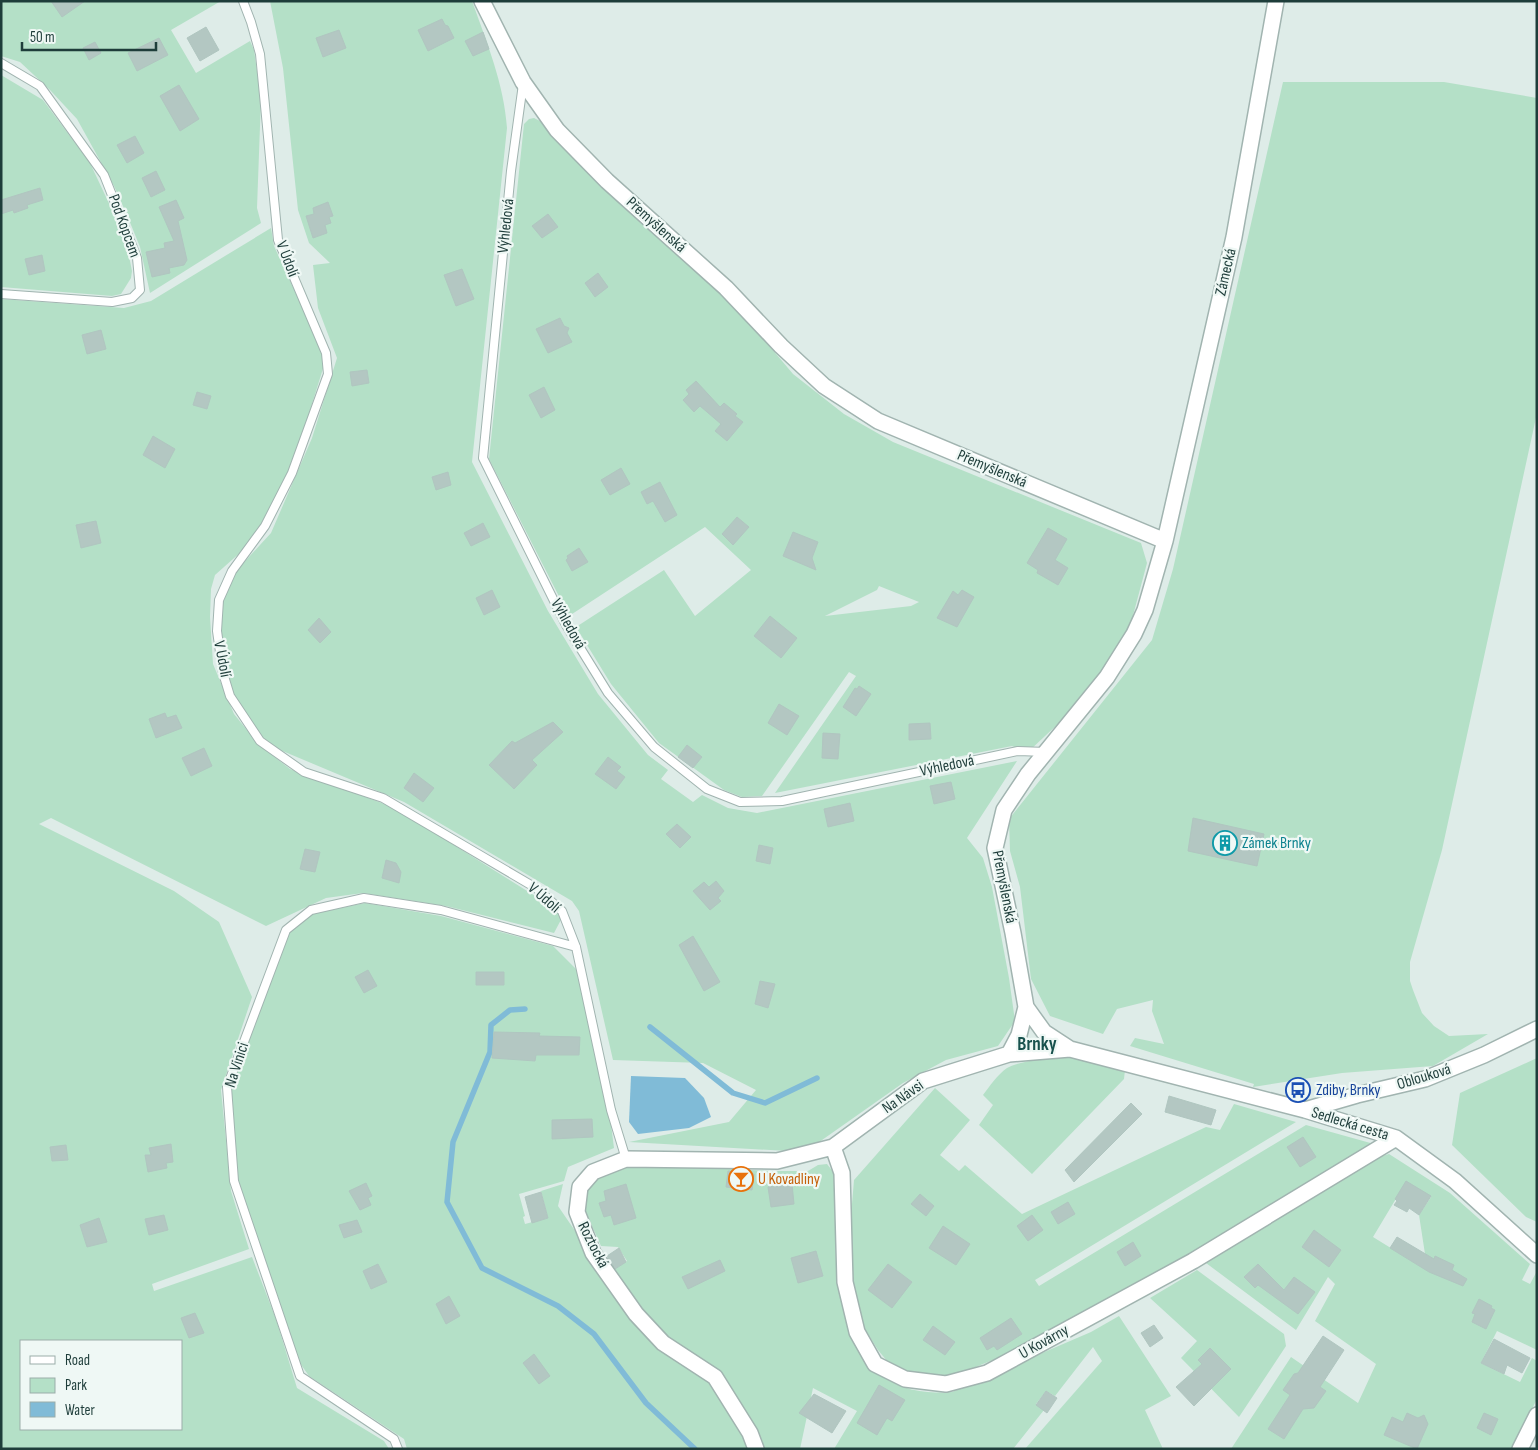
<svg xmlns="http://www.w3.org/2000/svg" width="1538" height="1450" font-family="'Sofia Sans Condensed',sans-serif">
  <rect width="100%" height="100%" fill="#deece8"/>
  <path fill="#b4e0c7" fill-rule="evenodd" d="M1,1H221L171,30L196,73L250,41L254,50L261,99L257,208L261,223L150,293L140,247L127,215L114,186L77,119L50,90L20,62L1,56Z
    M270,1H472C487,43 504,84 507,128L472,462L548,611L598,694L648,755L668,770L661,779L693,802L702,795L728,808L757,813L1017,761L967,838L983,858L992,887L1009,978L1015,1021L998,1046L946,1060L903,1083L805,1152L629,1142L729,1122L756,1090L703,1063L613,1060L579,911L572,901L404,802L273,747L263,739L229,688L219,618L225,583L271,533L312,438L337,358L318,308L313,265L330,263L309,243L298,210L283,68Z
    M1,75L43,100L90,163L114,214L128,251L132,271L131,278L121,294L112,296L1,287Z
    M1283,82H1444L1537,98V413L1442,850L1410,962V981L1413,990L1422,1013L1434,1026L1449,1036L1488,1034L1433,1066L1342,1073L1253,1087L1254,1084L1130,1046L1135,1038L1164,1044L1152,1011L1153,1000L1117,1009L1103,1034L1050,1016L1031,979L1020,887L1010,851L1009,819L1152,640L1173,569Z
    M534,118L540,121L624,205L734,304L793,374L844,414L893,442L1141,543L1147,563L1131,623L1109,662L1077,706L1028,752L1012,746L775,793L856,676L849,672L762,796L742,797L724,790L659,743L611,684L576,627L664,570L695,616L751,570L705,527L569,616L489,459L524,124L529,119ZM879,586L919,602L911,606L825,616L877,590Z
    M271,228L274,246L326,359L307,420L288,473L251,543L215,575L211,589L210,617L213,664L234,714L259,745L290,769L395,808L564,914L554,933L446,906L363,893L326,898L266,926L51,818L39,824L174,891L219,922L252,997L221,1090L231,1191L249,1249L152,1284L154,1291L252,1257L276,1319L297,1388L384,1441L389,1449H1V299L124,308L151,301ZM21,1341H181V1429H21Z
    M365,903L441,916L553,946L578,971L607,1093L614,1148L568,1167L564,1181L519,1194L525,1216L523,1217L525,1224L548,1218L541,1191L563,1184L558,1206L652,1343L692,1371L713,1381L749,1449H407L404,1439L309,1376L288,1346L231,1173V1087L288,931L312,914Z
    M1066,1056L1125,1070L1124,1079L1032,1174L979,1125L993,1105L983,1095C990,1086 997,1075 1007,1068C1018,1061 1051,1058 1066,1056Z
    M1537,1058V1222L1526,1217L1452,1145L1460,1093Z
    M935,1088L970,1120L940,1155L959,1171L965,1165L1022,1214L1206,1127L1220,1130L1234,1104L1296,1122L1035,1280L1039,1286L1306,1125L1374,1144L1070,1328L966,1371L943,1378H919L898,1369L887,1361L878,1350L863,1326L858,1312L852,1283L850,1228L854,1180Z
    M1389,1154L1450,1193L1530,1264L1522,1280L1530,1284L1537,1271V1350L1497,1331L1481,1363L1520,1382L1532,1358L1537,1361V1399L1512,1449H1231L1291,1357L1358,1403L1376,1364L1315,1321L1335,1284L1328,1277L1296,1330L1206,1263L1379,1157ZM1406,1182L1431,1197L1419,1215L1425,1254L1420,1266L1373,1237Z
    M627,1163L769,1171H808L818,1165L827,1164L834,1173C838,1224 829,1281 850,1328C854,1337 861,1346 867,1354C871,1360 875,1368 880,1373C899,1391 928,1394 952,1392L1091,1332L1119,1316L1171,1396L1145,1410L1163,1449H1025L1102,1361L1093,1347L1055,1396L1046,1391L1036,1404L1044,1410L1013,1449H834L857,1411L813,1388L800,1449H763L757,1433L674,1342L650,1324L615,1269L627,1261L618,1247L601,1246L583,1206L591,1177Z
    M1197,1270L1284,1334L1286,1346L1239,1417L1181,1358L1197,1341L1150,1298Z"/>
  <path fill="#80bbd7" d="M631,1076L685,1078L704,1098L711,1117L689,1128L638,1134L629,1122Z"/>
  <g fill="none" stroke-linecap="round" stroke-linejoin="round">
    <path stroke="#80bbd7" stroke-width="5.5" d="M525,1009L510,1010L491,1025L490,1052L453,1142L447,1202L482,1268L558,1306L594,1334L646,1403L695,1449
      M650,1027L733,1093L765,1103L817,1078"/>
  </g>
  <path fill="#b3c7c2" stroke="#b0c6c0" d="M51,1H85L62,17Z
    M442,19L445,25L448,26L454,38L428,51L418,30Z
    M206,27L219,50L200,61L187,38Z
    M339,30L346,48L323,57L316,38Z
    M483,32L489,49L473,56L465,41Z
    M159,38L168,55L137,71L128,53Z
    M95,42L101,53L89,60L83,48Z
    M179,85L199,119L180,131L160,96Z
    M135,136L144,153L127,163L117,145Z
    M156,171L165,190L151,197L142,178Z
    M40,188L43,200L27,205L28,208L14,213L13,210L1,214V200Z
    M176,200L184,218L178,221L187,260L184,265L169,268L170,273L152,277L146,252L165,248L164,243L174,241L159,207Z
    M328,202L333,216L329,217L331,223L325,225L327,233L313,238L306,216L314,214L313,208Z
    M548,214L558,227L542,238L532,226Z
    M42,255L45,271L29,275L25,259Z
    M462,269L474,299L456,306L444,275Z
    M598,273L608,287L595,297L585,283Z
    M560,318L564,326L569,328L567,333L572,342L548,353L536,329Z
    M101,330L106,349L87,354L82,335Z
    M367,370L369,383L352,386L350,372Z
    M696,381L720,407L724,403L737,414L735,416L743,422L727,441L715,431L721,424L700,406L694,412L683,400L689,394L686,390Z
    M544,387L555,410L541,418L529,395Z
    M197,392L211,396L207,409L193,405Z
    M153,436L175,449L165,468L143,455Z
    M621,468L630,484L610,495L601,480Z
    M448,472L451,485L436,490L432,477Z
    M660,482L677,515L665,522L653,501L647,504L641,492Z
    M737,517L749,527L733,545L722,534Z
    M96,521L101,543L81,548L76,525Z
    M483,523L490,537L471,546L464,533Z
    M1048,528L1067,539L1055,560L1068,568L1058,585L1037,573L1038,570L1027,563Z
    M793,532L818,542L812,558L816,570L783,556Z
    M579,548L588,562L572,571L566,560L568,558L567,556Z
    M492,590L500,607L484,615L476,598Z
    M962,590L974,597L957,627L937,618L953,591L958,595Z
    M770,616L797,638L781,658L754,636Z
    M319,618L331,632L320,643L308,630Z
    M859,686L871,694L856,716L843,707L855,688L857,689Z
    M779,704L799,716L787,735L768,723Z
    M165,713L167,718L176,715L182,728L156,738L149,719Z
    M553,722L563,732L532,760L537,765L514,789L489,765L512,741L515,743Z
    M930,723L931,739L909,740V724Z
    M823,733L840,734L838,759L822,758Z
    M687,745L702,757L693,768L678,757Z
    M204,748L212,766L191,776L182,758Z
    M608,757L621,767L617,771L625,777L616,789L595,774Z
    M414,773L434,788L423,802L404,788Z
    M951,782L955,799L934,804L930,786Z
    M850,803L854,821L828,827L824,809Z
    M1193,818L1264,834L1257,866L1188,851Z
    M677,824L691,837L680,848L666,834Z
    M759,845L773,848L770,864L756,861Z
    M305,849L320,852L315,872L300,869Z
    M386,860L396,863L401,872L399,883L382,878Z
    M716,881L724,891L718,898L721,901L710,910L693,891L704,882L709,887Z
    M693,936L720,982L704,991L679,945Z
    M368,970L377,986L364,993L355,977Z
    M476,972H504V985H476Z
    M760,981L775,984L768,1008L755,1004Z
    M494,1032L540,1033L539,1036L580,1037L579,1055H536L535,1061L492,1058Z
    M1169,1096L1216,1110L1211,1125L1165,1112Z
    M1131,1103L1142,1114L1074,1182L1065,1170Z
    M592,1119L593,1137L552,1139V1120Z
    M1303,1137L1316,1157L1300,1167L1287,1147Z
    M171,1144L173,1162L166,1163L167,1168L148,1172L145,1155H151L149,1148Z
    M66,1145L68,1160L52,1161L50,1147Z
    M728,1171L754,1174L752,1190L726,1187Z
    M1406,1181L1431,1196L1419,1215L1409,1208L1407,1212L1394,1205L1397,1201L1395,1199Z
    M366,1183L372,1196L368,1198L371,1205L360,1210L349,1191Z
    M626,1184L636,1218L614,1225L611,1215L604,1217L599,1203L606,1201L604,1191Z
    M792,1184L794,1204L771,1207L768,1187Z
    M541,1192L548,1218L532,1223L525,1197Z
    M920,1194L934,1206L926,1216L911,1204Z
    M1068,1202L1075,1214L1058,1224L1051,1212Z
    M164,1215L168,1230L149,1235L145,1219Z
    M1032,1215L1043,1230L1028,1241L1017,1226Z
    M99,1218L107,1242L87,1247L80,1225Z
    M357,1220L362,1232L344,1238L339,1225Z
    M943,1226L970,1244L956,1265L929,1248Z
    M1314,1230L1341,1250L1329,1267L1302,1247Z
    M1397,1237L1434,1259L1435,1256L1454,1265L1452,1270L1467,1279L1463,1286L1429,1272L1390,1248Z
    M1133,1242L1141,1256L1125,1266L1117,1252Z
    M619,1248L626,1262L615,1269L607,1256Z
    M816,1251L823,1276L798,1283L791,1258Z
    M720,1260L725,1271L688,1289L682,1277Z
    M378,1264L387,1282L371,1289L363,1271Z
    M888,1264L912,1282L892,1308L868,1290Z
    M1258,1264L1284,1290L1294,1277L1315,1292L1298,1314L1258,1285L1255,1288L1244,1277Z
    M449,1296L460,1316L446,1324L436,1304Z
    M1479,1299L1492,1306L1491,1308L1495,1310L1486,1329L1472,1322L1475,1314L1472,1313Z
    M195,1313L204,1333L189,1338L181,1318Z
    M1011,1318L1022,1334L997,1350L994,1346L987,1350L980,1338Z
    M1154,1325L1163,1338L1150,1347L1141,1333Z
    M933,1326L955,1342L945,1355L923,1340Z
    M1323,1336L1344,1350L1320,1387L1326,1391L1314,1408L1303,1409L1284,1439L1268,1429L1290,1395L1283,1390L1294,1374L1298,1373Z
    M1494,1339L1530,1358L1522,1373L1507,1365L1504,1374L1481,1363Z
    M1210,1348L1231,1369L1194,1406L1176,1387L1202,1364L1198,1360Z
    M534,1354L550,1376L539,1384L523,1363Z
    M879,1385L905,1400L892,1421L887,1418L877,1435L857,1423Z
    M1046,1391L1057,1398L1047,1413L1036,1405Z
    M814,1394L846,1411L832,1433L799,1413Z
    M1407,1413L1418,1418L1424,1415L1428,1424L1417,1449L1384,1435L1392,1417L1403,1422Z
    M1484,1413L1498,1419L1491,1435L1477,1428Z"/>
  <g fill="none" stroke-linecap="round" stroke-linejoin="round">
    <defs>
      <path id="lane" d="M243,1L251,22L260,54L278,240L326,353L328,374L292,473L265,526L232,571L219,600L217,631L223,673L230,696L260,741L304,772L383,798L536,888L562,911L576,947L611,1110L626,1159
        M1,63L40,86L104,175L137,258L140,290L132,298L112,302L1,294
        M523,84L511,171L483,458L566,625L608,693L654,747L707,789L740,802L782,801L1018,751L1046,752
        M398,1449L394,1439L300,1376L234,1181L227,1087L286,930L311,910L364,898L441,910L576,947"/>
      <path id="street" d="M482,1L523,82L557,130L607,181L726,288L781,346L824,386L878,421L1165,541
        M1026,1007L1044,1032L1070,1049
        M1009,1054L1070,1049L1305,1110L1396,1138L1455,1181L1537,1255
        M1305,1110L1357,1095L1425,1079L1484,1055L1537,1029
        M833,1147L842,1173L845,1282L857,1332L875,1364L905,1379L946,1384L987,1373L1193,1261L1396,1138
        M756,1449L750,1433L715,1377L663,1343L636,1314L593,1253L577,1212L580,1187L593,1172L626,1159L777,1161L833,1147L923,1081L1009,1054L1019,1035L1026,1007L1013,933L995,848L1004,810L1028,774L1107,677L1134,634L1145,610L1165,541L1234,237L1276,1
        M1520,1449L1537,1415"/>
    </defs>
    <use href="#lane" stroke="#a1b4b0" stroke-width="10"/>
    <use href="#street" stroke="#a1b4b0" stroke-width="18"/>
    <use href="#lane" stroke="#fff" stroke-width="8"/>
    <use href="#street" stroke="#fff" stroke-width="15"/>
  </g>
  <defs>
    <symbol id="building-ring" viewBox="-11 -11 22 22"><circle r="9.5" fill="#eff8f5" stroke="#0f9aa8" stroke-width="1.5"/><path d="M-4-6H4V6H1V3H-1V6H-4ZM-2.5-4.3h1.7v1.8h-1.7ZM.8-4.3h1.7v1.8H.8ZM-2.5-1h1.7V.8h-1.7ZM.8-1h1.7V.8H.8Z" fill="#0f9aa8"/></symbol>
    <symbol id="bus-ring" viewBox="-11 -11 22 22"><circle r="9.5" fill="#eff8f5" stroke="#1a4fb4" stroke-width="1.5"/><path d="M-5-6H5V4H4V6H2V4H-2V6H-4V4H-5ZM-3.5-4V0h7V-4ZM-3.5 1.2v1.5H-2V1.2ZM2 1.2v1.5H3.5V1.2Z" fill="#1a4fb4"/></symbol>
    <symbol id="bar-ring" viewBox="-11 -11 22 22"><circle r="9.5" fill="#eff8f5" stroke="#e8710a" stroke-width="1.5"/><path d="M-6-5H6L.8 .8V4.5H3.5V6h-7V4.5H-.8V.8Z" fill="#e8710a"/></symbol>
  </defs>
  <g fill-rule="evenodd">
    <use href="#building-ring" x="1211" y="829" width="28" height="28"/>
    <use href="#bus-ring" x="1284" y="1076" width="28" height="28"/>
    <use href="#bar-ring" x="727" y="1165" width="28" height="28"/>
  </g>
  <g text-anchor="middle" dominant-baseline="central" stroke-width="4.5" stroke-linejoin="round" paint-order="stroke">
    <g font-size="16" fill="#1e3d3a" stroke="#eff8f5">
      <text transform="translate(656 225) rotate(42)">Přemyšlenská</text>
      <text transform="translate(124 226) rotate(70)">Pod Kopcem</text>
      <text transform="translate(506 226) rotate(-84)">Výhledová</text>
      <text transform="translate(287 259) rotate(69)">V Údolí</text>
      <text transform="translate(1226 272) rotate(-77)">Zámecká</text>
      <text transform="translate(992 469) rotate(23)">Přemyšlenská</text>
      <text transform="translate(568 624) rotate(61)">Výhledová</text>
      <text transform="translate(222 659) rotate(79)">V Údolí</text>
      <text transform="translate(947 766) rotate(-12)">Výhledová</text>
      <text transform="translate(1004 887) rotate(79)">Přemyšlenská</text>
      <text transform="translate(544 898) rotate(41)">V Údolí</text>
      <text transform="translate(237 1065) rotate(-72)">Na Vinici</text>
      <text transform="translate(1424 1077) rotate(-17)">Oblouková</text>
      <text transform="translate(903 1097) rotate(-35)">Na Návsi</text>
      <text transform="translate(1350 1124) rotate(17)">Sedlecká cesta</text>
      <text transform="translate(593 1245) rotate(63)">Roztocká</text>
      <text transform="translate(1044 1342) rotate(-29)">U Kovárny</text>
    </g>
    <g font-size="16" fill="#0d838f" stroke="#eff8f5" text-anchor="start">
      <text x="1242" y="843">Zámek Brnky</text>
    </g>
    <g font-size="16" fill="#164399" stroke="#eff8f5" text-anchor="start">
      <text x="1316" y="1090">Zdiby, Brnky</text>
    </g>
    <g font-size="16" fill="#c56008" stroke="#eff8f5" text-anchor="start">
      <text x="758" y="1179">U Kovadliny</text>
    </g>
    <g font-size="19" font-weight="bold" fill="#18514d" stroke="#eff8f5">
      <text x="1037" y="1044">Brnky</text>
    </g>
  </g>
  <rect width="1538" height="1450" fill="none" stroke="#1e3d3a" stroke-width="5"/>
  <rect x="20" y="1340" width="162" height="90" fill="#eff8f5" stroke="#9badaa"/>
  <rect x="30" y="1356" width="25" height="8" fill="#ffffff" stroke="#9badaa"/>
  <text x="65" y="1365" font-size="15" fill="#1e3d3a">Road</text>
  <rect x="30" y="1378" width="25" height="15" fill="#b4e0c7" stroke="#9badaa"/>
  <text x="65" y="1390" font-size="15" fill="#1e3d3a">Park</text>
  <rect x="30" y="1402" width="25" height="15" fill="#80bbd7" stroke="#9badaa"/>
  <text x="65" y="1415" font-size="15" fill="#1e3d3a">Water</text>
  <path d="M22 42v8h134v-8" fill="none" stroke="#1e3d3a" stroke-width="2.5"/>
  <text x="30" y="42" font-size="15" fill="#1e3d3a" stroke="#eff8f5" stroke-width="4" paint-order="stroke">50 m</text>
</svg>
